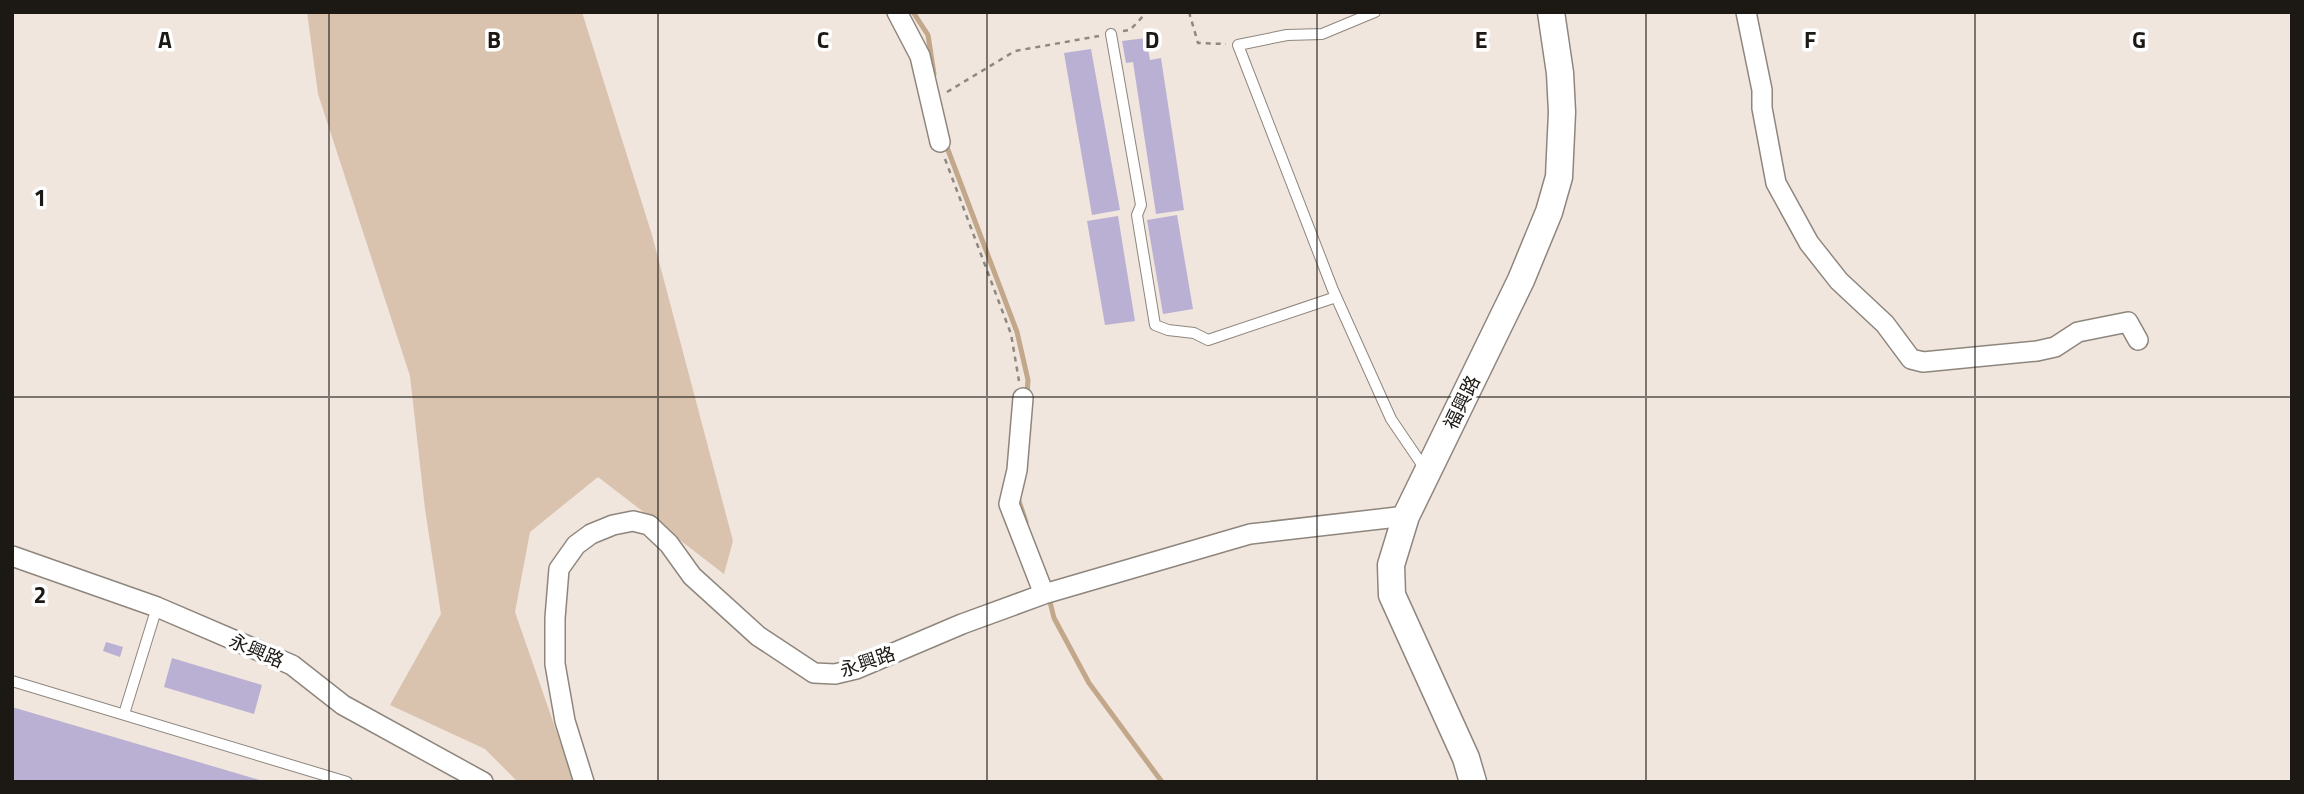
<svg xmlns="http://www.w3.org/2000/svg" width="2304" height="794" font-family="'Titillium Web','Noto Sans TC',sans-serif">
  <rect width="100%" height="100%" fill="#f0e6dd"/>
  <path fill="#d9c3ae" d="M307,12H582L652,235L733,541L724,574L598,477L530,532L515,612L574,782H518L485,749L390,705L441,614L425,509L410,376L318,94Z"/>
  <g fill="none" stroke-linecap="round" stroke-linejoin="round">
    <path stroke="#c2a78b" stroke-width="5" d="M913,12L928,35L934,74
      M945,142L1017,332L1028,380L1027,394
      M1018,498L1026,522
      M1049,598L1054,618L1089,683L1162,782"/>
  </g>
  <path fill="#bab0d3" d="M1146,38L1150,60L1161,58L1184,210L1156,214L1133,62L1126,63L1122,41Z
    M1091,49L1120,210L1092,215L1064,53Z
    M1177,215L1193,309L1163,314L1147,220Z
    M1118,216L1135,321L1105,325L1087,221Z
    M106,642L123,647L120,657L103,651Z
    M172,658L262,685L254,714L164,687Z
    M12,707L263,781V782H22L12,779Z"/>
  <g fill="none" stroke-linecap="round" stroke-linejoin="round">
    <defs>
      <path id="lane" d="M1375,12L1322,34L1287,35L1238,45L1333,290L1391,419L1425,469
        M1111,34L1141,205L1137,215L1155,325L1168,330L1194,333L1208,340L1336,297
        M12,681L347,782
        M124,714L157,607"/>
      <path id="street" d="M897,12L920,56L940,142
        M1746,12L1762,90V108L1776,183L1809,243L1839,281L1885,324L1911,359L1923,362L2037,351L2055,347L2078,332L2128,322L2138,340
        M1023,398L1017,470L1009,504L1044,594
        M12,556L157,607L292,665L343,705L483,782
        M584,782L565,721L555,664V618L559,569L576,545L591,534L613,525L633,521L649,525L669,544L692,576L758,636L814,673L835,674L856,669L962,624L1044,594L1250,534L1406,516"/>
      <path id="secondary" d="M1473,782L1466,758L1392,595L1391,565L1406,516L1521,280L1549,212L1559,177L1562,112L1560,73L1551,12"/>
    </defs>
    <use href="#lane" stroke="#8e867d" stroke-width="12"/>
    <use href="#street" stroke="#8e867d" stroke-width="22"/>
    <use href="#secondary" stroke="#8e867d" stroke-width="29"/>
    <path stroke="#8f8881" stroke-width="2.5" stroke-dasharray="5 5" stroke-linecap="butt" d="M1189,12L1198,43L1226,44
      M1123,31L1130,30L1147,12
      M947,92L1015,51L1099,36
      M945,159L1011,334L1019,381"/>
    <use href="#lane" stroke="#fff" stroke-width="10"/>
    <use href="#street" stroke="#fff" stroke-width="19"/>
    <use href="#secondary" stroke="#fff" stroke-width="26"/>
  </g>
  <path fill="none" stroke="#1c1915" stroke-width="2" stroke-opacity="0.55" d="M329,12V782M658,12V782M987,12V782M1317,12V782M1646,12V782M1975,12V782M12,397H2292"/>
  <g text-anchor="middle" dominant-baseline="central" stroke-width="7" stroke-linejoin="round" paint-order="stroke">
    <g font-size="19" fill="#1c1915" stroke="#fff">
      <text transform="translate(1461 402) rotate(-64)">福興路</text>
      <text transform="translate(257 650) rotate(23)">永興路</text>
      <text transform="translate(867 661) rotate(-19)">永興路</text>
    </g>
  </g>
  <g font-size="23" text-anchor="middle" font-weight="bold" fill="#1c1915" stroke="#fff" stroke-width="7" stroke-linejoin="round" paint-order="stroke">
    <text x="165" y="48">A</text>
    <text x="494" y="48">B</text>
    <text x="823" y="48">C</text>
    <text x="1152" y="48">D</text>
    <text x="1481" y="48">E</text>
    <text x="1810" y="48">F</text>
    <text x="2139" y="48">G</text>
    <text x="40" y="206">1</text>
    <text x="40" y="603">2</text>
  </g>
  <rect width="2304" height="794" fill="none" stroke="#1c1915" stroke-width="28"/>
</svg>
